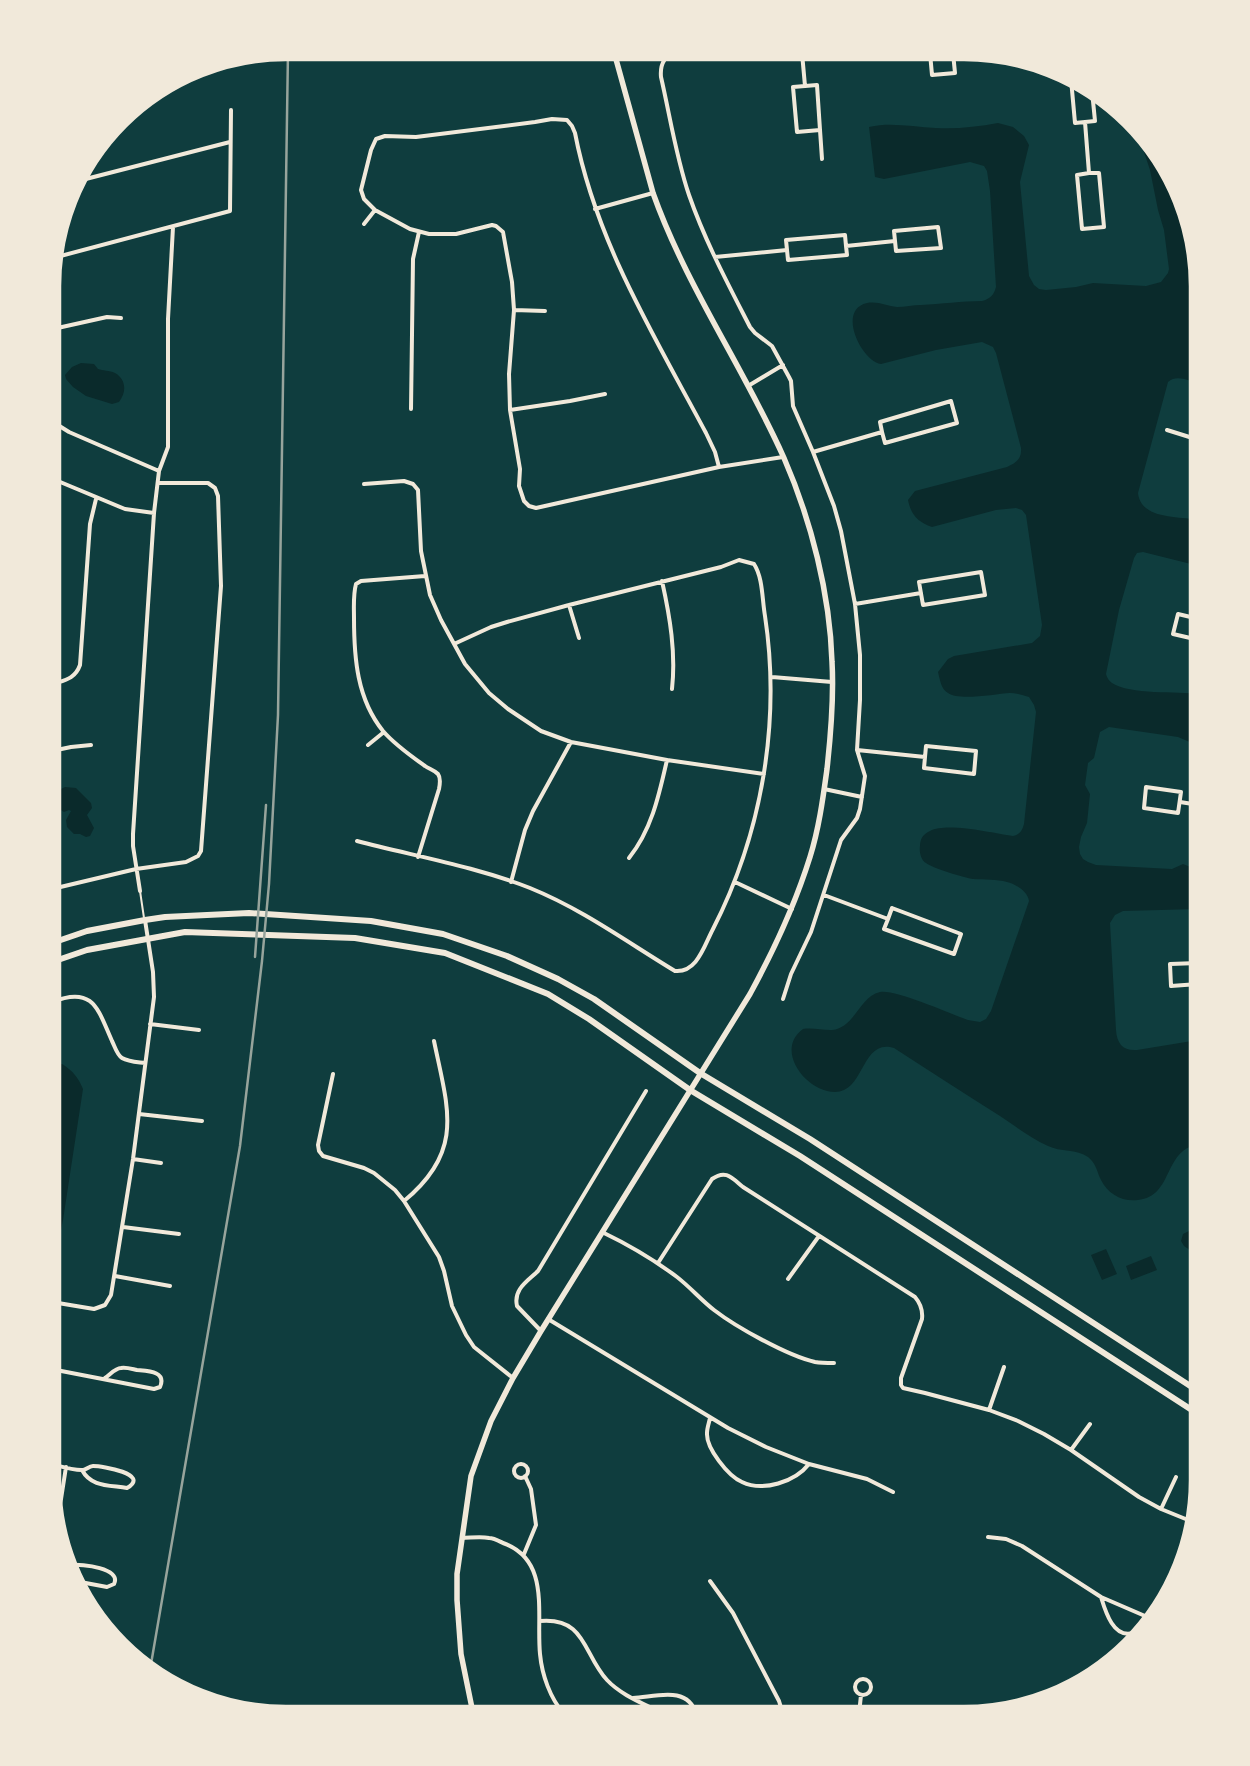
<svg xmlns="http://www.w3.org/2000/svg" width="1250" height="1766" font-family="Quicksand,sans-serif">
  <rect width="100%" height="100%" fill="#0f3d3e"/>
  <path fill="#0a2a2b" d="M998,123L1013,127L1024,136L1029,145L1020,182L1029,276L1034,285L1039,289L1046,290L1076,287L1093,283L1146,286L1161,282L1168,273L1169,269L1164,230L1158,210L1150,170L1140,140L1175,182L1199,286V384C1189,381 1177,374 1168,382L1138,493C1141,520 1179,516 1199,520V566L1143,552L1137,553L1134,558L1119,610L1106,674C1107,678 1109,681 1112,683C1130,695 1177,691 1199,694V746L1178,737L1109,727L1100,732L1094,758L1088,763L1085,785L1090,794L1087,823L1081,837L1079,847L1080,854L1083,859L1088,862L1096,865L1172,869L1183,864L1198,870V909L1123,911L1115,915L1110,923L1116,1030C1117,1044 1123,1051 1137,1050L1198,1040V1144C1162,1152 1174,1196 1138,1200C1122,1202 1108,1194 1101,1180C1097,1172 1096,1163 1088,1157C1077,1149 1060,1152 1048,1146C1031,1138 1015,1126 1000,1116C964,1093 929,1071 894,1048C861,1038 865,1092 835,1092C806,1092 774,1050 803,1029C814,1027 829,1032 837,1029C856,1023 861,996 880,992C895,989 951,1014 968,1020L980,1022L986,1019L991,1011L1029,901C1028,892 1016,884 1007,882C997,879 984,880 973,879C965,878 932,868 926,863C921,860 919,852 920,846C920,839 923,834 930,831C947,822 992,833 1013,836C1020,834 1022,831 1024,824L1036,712L1034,705L1029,697C1022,695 1016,693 1010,693C995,694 959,701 948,693C941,689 940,680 938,672L948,659L954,656L1032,643L1040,636L1042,625L1026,515L1022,510L1016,508L996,510L932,527C918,522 911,515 908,500L915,491L1007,467C1016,463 1022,459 1021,448L996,353L993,347L982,342L936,350L881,364C862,362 836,310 867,303C878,301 887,306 897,307C905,307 913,305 921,305C941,304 962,301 982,301C990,299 994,295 996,287L990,191L987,171L984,166L970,162L884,179L875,177L869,127C891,122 913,127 936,128C957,129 977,127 998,123Z
    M81,363L94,364L98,369C103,371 109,370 115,373C126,379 127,392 119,402L112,404L86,396L73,387L66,379L65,375L72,367Z
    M65,787L76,788L91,803L92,808L87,815L94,828L90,836L86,837L80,834H74L67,827L66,820L71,811L69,810L64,812L61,810L55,800L61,789Z
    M62,1064C73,1071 78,1077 83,1089L63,1220L61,1230L52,1237V1066Z
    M1189,1231L1194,1232L1198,1237V1247L1196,1246L1193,1252L1184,1246L1181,1241L1183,1234Z
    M1106,1249L1117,1274L1102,1280L1091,1255Z
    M1151,1256L1157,1270L1131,1280L1126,1266Z"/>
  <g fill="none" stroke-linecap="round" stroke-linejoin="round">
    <path stroke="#f1e9da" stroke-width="2" d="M140,891L144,918"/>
    <path stroke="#f1e9da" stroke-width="4" d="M674,52C663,57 660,66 661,77C670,116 676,157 689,195C705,241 728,284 750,327L755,333L772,346L789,377L791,381L793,406L813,452L834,506L841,531L855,604L860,655V700L857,750L865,776L860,809L857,818L841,840L811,932L791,974L783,999
      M802,53L805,86
      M930,53L932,75L955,73L953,53
      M1071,79L1075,123L1095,121L1092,91
      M817,85L820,130L797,132L793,87Z
      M1085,122L1089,173L1077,175L1082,229L1104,227L1099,173H1089
      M820,130L822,159
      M78,181L230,142
      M595,209L653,193
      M364,224L375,210
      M787,250L786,240L845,235L846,246
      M715,257L787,250L788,260L847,255L846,246L895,241L894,231L938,227L941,248L896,251L895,241
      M53,258L230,211L231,110
      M514,310L545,311
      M53,329L107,317L121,318
      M748,386L783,365
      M411,409L413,259L419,232
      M510,410L570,401L605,394
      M53,422L69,432L159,471
      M1167,430L1199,440
      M813,452L882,432L880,422L951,401L957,423L885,443L882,432
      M719,467L715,452L706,433C655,337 596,242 575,133L572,126L567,120L552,119L535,122L416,137L385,136L376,139L371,150L361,190L364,199L375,210L410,229L429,234H456L492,225L496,226L503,232L512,282L514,310L509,374L510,410L520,469L519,486L524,501L529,506L536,508L719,467L783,457
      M53,479L125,509L154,513
      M364,484L404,481L413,484L418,490L421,551L430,595L441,620L465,664L489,693L508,709L541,731L571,742L667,760L764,774
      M981,572L985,595L923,605L919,582Z
      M662,581C670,617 676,653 672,689
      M855,604L921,593
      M569,605L579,638
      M1199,640L1173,634L1178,614L1199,619
      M772,677L832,682
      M53,684C65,680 75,679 80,665L90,524L96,499
      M368,745L384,732
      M857,750L925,757L926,746L976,751L974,774L924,768L925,757
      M52,751L71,747L91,745
      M1146,787L1181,792L1178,813L1144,808Z
      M824,789L862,797
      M1180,802L1199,805
      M357,841C414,856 474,866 530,888C582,909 627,942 675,971C697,973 704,946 713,929C762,833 781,722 765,616C762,599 763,578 754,564L739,560L721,567L569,605L507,622L491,627L454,644
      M418,857L439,789C440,784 441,778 438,774C434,770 429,769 425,766C411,756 395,745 383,731C357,699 354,658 354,618C354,607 353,595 356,584L361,581L425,576
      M629,858C652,829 659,795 667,760
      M511,882L525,830L533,811L571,742
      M735,882L792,909
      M52,889L136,869L186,862L198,856L201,851L221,586L218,496L215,488L208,483H158
      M140,891L133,846V834L154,513L159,471L168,447V319L173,227
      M824,895L888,919L892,908L961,934L954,954L884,929L888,919
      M1198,984L1171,986L1170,964L1198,963
      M52,1002C94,985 98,1010 112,1041C115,1047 117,1055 122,1058C129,1062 138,1062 145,1063
      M150,1024L199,1030
      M333,1074L318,1145L319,1151L323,1156L364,1168L374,1173L395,1190L404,1201L439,1257L444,1271L452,1306L466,1335L474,1347L513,1378
      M139,1114L202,1121
      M133,1159L161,1163
      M404,1201C465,1151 448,1109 434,1041
      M123,1227L179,1234
      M602,1232C629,1245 653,1259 677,1277C690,1287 701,1300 714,1310C736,1327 788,1356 815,1362C821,1363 828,1363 834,1363
      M658,1263L712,1179C726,1169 732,1178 743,1187L915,1297C921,1304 923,1310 922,1319L901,1378V1385L903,1388L925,1393L989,1410L1018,1421L1044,1434L1071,1450L1139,1497L1161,1509L1193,1522
      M115,1276L170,1286
      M788,1279L819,1236
      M52,1302L94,1309L105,1305L111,1295L133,1159L154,997L153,972L145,920
      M548,1319L728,1428L766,1447L809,1464L867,1479L893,1492
      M52,1329L56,1302
      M541,1331L517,1306C513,1289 528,1281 538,1271L646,1091
      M51,1369L154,1389L160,1387C167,1371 147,1371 137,1370C132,1369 126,1367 121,1368C115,1368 110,1375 105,1378
      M989,1410L1004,1367
      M710,1418C709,1423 707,1428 707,1433C706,1448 728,1476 742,1482C763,1492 795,1482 809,1464
      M1071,1450L1090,1424
      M51,1464C59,1466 76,1471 83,1470C86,1470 89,1466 93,1466C102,1466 151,1474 127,1488C109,1485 91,1487 82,1470
      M514 1471a7 7 0 1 1 14 0a7 7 0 1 1-14 0Z
      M1161,1509L1176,1477
      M59,1512L66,1467
      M988,1537L1006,1539L1022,1546L1101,1597L1152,1619
      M462,1538C470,1538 480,1536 489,1538C494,1538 499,1541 503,1543C551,1560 536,1614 540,1654C542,1675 550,1698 564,1714
      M524,1554L536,1525L531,1489L525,1476
      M71,1565C82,1564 122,1568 114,1584L107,1587L75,1581
      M710,1581L733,1613L779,1701L783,1714
      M1101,1597C1105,1610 1113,1639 1133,1633C1138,1631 1143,1626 1147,1624
      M540,1621C586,1617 583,1654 607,1680C622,1696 645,1704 664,1714
      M855 1687a8 8 0 1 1 16 0a8 8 0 1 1-16 0Z
      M633,1698C655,1697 688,1685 696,1714
      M859,1714L861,1695
      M945,1715V1712"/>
    <path stroke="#f1e9da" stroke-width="5.5" d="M473,1713L461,1654L457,1600V1574L471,1476L491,1421L513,1378L541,1331L750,994C774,950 795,905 810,857C819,828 823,798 827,769C831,733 834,697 832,662C830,594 811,520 784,458C744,368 686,286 653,193L614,52"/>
    <path stroke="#f1e9da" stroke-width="6" d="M260,56L486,52
      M52,943L87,931L145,920L165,917L249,913L371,921L443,934L507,956L558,979L594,999L700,1073L810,1139L1198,1391
      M52,962L87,950L185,932L355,938L445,953L548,994L589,1019L690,1090L800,1156L1198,1414"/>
    <path stroke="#97a49c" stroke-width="2.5" d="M255,957L266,805
      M150,1670L240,1146L262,961L269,884L278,715L288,51"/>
  </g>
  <path d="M0 0H1250V1766H0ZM286 60H964A226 226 0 0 1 1190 286V1480A226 226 0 0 1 964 1706H286A226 226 0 0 1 60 1480V286A226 226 0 0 1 286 60Z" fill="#f1e9da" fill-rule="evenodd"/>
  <path fill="none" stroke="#f1e9da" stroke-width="2.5" d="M286 60H964A226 226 0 0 1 1190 286V1480A226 226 0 0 1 964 1706H286A226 226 0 0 1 60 1480V286A226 226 0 0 1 286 60Z"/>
</svg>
